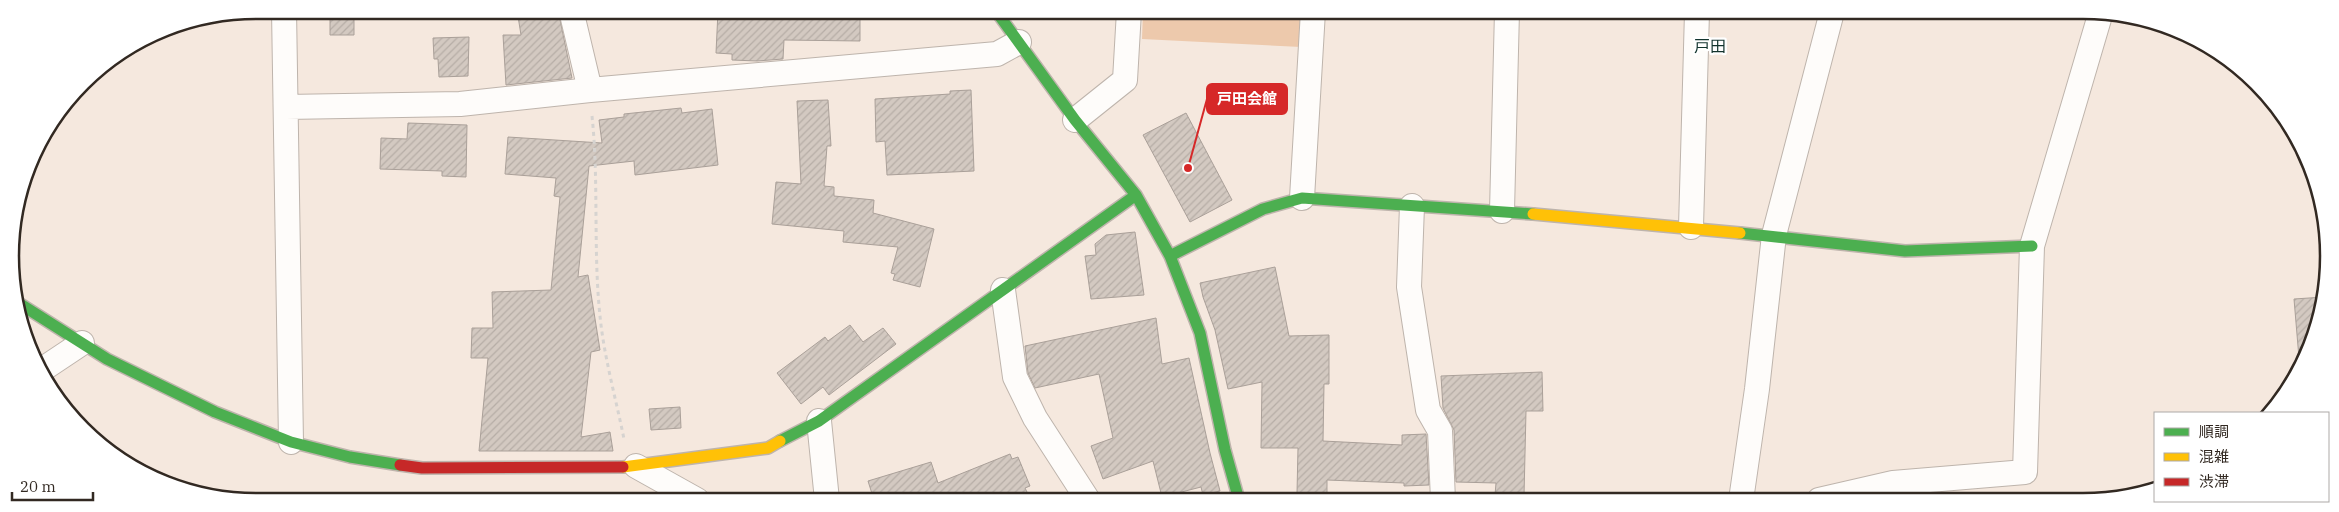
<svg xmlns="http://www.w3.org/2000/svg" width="2339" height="512" font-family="'IBM Plex Serif','Noto Sans JP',serif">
  <defs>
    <pattern id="building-hatch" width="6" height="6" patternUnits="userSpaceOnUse" patternTransform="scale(1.25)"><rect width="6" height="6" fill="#d3c9c1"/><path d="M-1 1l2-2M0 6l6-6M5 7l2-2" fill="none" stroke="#b6ada6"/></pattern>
  </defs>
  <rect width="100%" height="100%" fill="#f5e8de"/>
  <path fill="#edc9ac" d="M1143,11H1302L1301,47L1142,39Z"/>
  <path fill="url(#building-hatch)" stroke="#aaa099" d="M330,10H354V35H330Z
    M517,10H558L572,78L506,85L503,35H521Z
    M718,11H860V41L784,40L783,59L757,61L732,60V54L716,53Z
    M469,37L468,76L439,77L438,59H434L433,38Z
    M971,90L974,171L887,175L885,141L876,142L875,99L950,94V91Z
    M828,100L831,146H827L824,186L834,187V196L874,200L873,213L934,229L920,287L893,280L895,274L891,273L898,247L843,242L844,231L772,224L776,182L801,184L797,101Z
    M681,108L682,113L712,109L718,165L635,175L634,161L589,166L578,277L588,275L600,350L591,352L581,437L610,432L613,451H479L488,358H471L472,328H493L492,292L551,290L560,197L554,196L556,178L505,174L508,137L602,143L599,120L624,117V114Z
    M1186,113L1232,200L1190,222L1143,135Z
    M408,123L467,125L466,177L442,176V171L380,169L381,138L407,139Z
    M1135,232L1144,295L1091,299L1085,256L1096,255L1095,244L1106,235Z
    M1275,267L1289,336L1329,335V384H1324L1323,441L1402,445V435L1426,434L1429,485L1404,486V483L1327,480V493H1297L1298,448H1261L1262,382L1228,389L1215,330L1203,297L1200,283Z
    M2324,297L2304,365L2300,370L2294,299Z
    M1156,318L1162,364L1189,358L1210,453L1220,491L1203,495L1201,487L1162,497L1153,461L1103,479L1091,446L1113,438L1099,374L1035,388L1028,373L1025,346Z
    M850,325L863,342L883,328L896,344L829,395L823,387L801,404L777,373L825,337L828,341Z
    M1542,372L1543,411H1526L1524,496L1495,495L1496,483L1456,482L1454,430L1443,408L1441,376Z
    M680,407L681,428L651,430L649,409Z
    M1010,454L1012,459L1018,457L1030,486L1025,488L1027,492L1008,500H874L868,481L931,462L938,483Z"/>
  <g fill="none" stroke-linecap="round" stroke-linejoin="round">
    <defs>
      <path id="street" d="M284,10L291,442
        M571,10L590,90
        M286,107L460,104L590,90L997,54L1019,42
        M1075,120L1125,80L1129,11
        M1302,198L1313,11
        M1412,206L1409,287L1428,410L1440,431L1443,500
        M1502,211L1507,11
        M1691,227L1697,12
        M1003,290L1015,377L1035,418L1088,500
        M43,369L82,343
        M819,421L827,500
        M636,466L697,500
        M1741,500L1757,389L1774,235L1832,12
        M1819,500L1893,483L2025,472L2032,246L2101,12"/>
      <path id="fast" d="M996,11L1075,120L1136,195L1170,256L1200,333L1225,450L1239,500
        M1740,233L1905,251L2032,246
        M1170,256L1263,209L1302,198L1533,214
        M17,302L107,359L215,412L291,442L350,457L400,465
        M780,441L819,421L1136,195"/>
      <path id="slow" d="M1533,214L1740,233
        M623,467L768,448L780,441"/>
      <path id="jam" d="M400,465L422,468L623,467"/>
    </defs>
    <use href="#street" stroke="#beb4ac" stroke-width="26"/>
    <use href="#fast" stroke="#beb4ac" stroke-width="14"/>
    <use href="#slow" stroke="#beb4ac" stroke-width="14"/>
    <use href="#jam" stroke="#beb4ac" stroke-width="14"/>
    <path stroke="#d6d3d0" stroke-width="3" stroke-dasharray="4 4" stroke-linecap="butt" d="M592,116C599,182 593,250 600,316C604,357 616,399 624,439"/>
    <use href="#street" stroke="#fefcfa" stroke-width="24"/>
    <use href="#fast" stroke="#4caf50" stroke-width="11"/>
    <use href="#slow" stroke="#ffc107" stroke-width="11"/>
    <use href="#jam" stroke="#c62828" stroke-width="11"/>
  </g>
  <g text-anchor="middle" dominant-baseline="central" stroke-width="4.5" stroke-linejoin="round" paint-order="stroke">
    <g font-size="16" fill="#12332d" stroke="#fff">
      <text x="1710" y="46">戸田</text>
    </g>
  </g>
  <path d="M0 0H2339V512H0ZM256 19H2083A237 237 0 0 1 2320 256V256A237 237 0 0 1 2083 493H256A237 237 0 0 1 19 256V256A237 237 0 0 1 256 19Z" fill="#fff" fill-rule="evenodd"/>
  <path fill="none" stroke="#322922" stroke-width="2.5" d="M256 19H2083A237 237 0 0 1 2320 256V256A237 237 0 0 1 2083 493H256A237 237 0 0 1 19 256V256A237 237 0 0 1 256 19Z"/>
  <path fill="none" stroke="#d62828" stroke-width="2" d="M1188 168L1207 99"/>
  <circle fill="#d62828" stroke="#fff" stroke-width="2" cx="1188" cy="168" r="5"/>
  <rect fill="#d62828" stroke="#d62828" stroke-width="2" x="1207" y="84" width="80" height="30" rx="5"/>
  <g font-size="15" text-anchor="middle" font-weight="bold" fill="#fff">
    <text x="1247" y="104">戸田会館</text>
  </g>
  <rect x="2154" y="412" width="175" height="90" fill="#ffffff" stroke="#ada9a7"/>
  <rect x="2164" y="428" width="25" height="8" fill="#4caf50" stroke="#ada9a7"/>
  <text x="2199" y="437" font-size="15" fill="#322922">順調</text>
  <rect x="2164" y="453" width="25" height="8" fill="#ffc107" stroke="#ada9a7"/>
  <text x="2199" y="462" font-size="15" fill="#322922">混雑</text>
  <rect x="2164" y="478" width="25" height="8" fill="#c62828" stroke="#ada9a7"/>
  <text x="2199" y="487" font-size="15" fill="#322922">渋滞</text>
  <path d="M12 492v8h81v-8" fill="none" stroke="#322922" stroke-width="2.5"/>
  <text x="20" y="492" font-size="15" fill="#322922" stroke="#ffffff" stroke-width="4" paint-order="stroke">20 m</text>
</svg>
